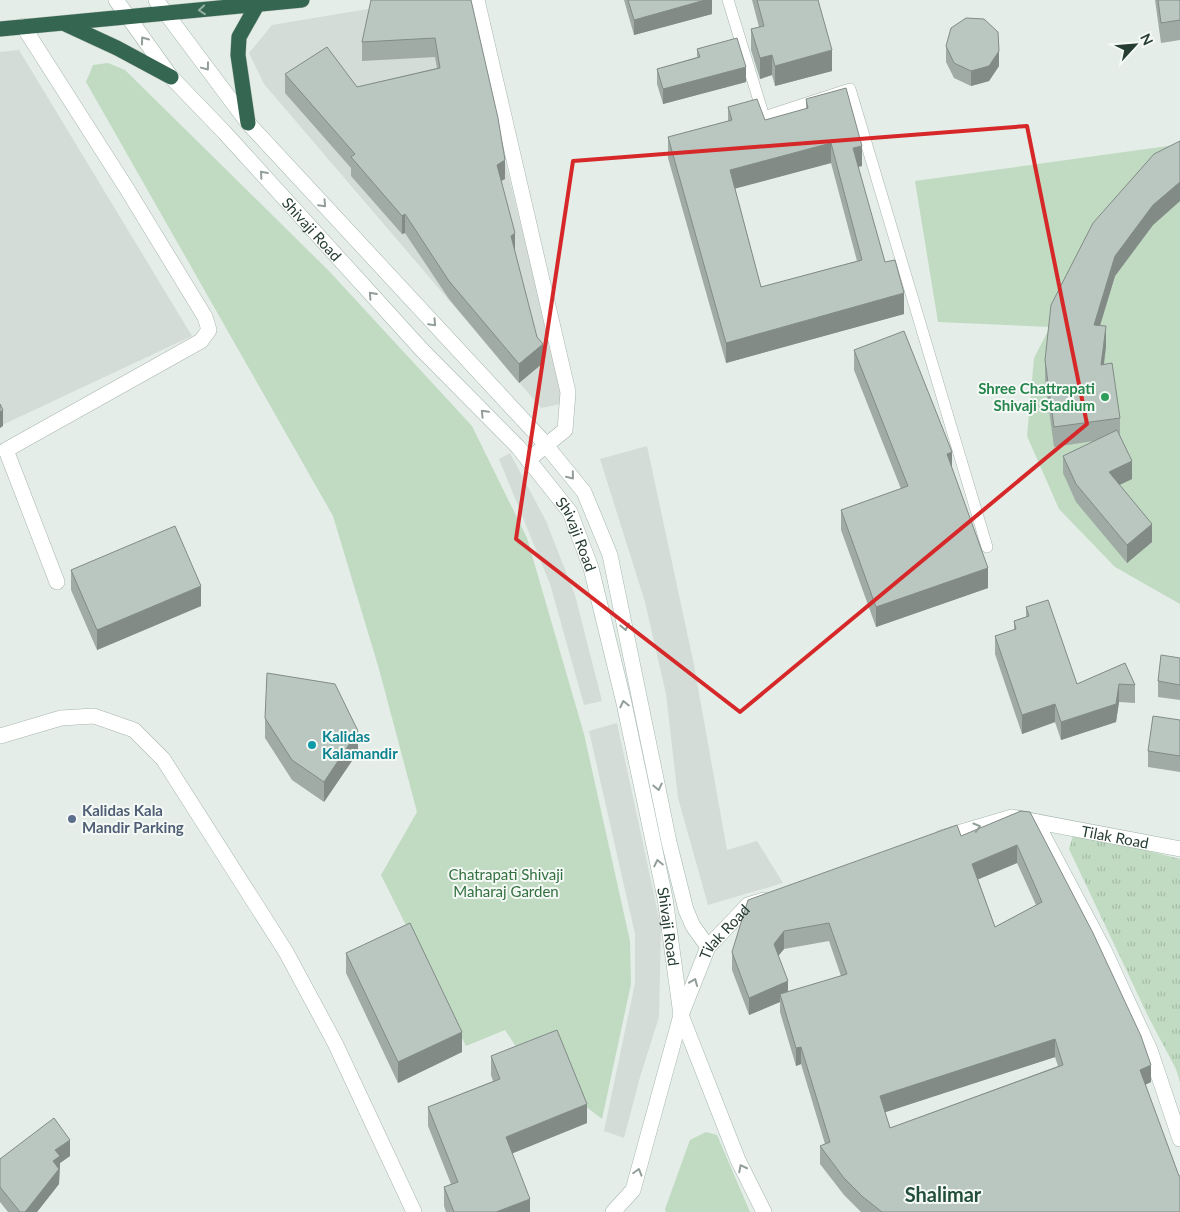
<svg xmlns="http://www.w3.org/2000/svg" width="1180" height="1212" font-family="Lato,sans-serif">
  <defs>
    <pattern id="grass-tufts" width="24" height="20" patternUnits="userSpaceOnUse" patternTransform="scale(1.25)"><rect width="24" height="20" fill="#c0dbc2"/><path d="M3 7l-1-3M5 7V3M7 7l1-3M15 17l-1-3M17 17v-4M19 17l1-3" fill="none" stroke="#a5bda7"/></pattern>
  </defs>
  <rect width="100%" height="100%" fill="#e5ede8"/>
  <path fill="#d3dcd6" d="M422,0H465L565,403L541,408L264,84L249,53L272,25Z
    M19,50L192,336L0,426V52Z
    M647,446L694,665L727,850L757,841L783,883L708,905L678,798L666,694L645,602L600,459Z
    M510,453L546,521L575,595L602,701L584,705L550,584L499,459Z
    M617,723L661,927L659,1017L640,1077L624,1138L604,1131L635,983V934L589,731Z"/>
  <path fill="url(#grass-tufts)" d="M1074,832L1180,859V1082L1176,1069L1149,1018L1069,849Z"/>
  <path fill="#c0dbc2" d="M108,63L125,70L329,271L472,426L527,538L584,734L630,941L631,984L602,1119L524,1059L505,1030L466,1046L381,875L417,812L379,669L333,516L86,82L93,65Z
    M1175,145L1180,161V604L1115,567L1059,509L1027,436L1034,358L1050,327L938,322L915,181Z
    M706,1132L717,1135L750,1212H666L665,1209L690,1140Z"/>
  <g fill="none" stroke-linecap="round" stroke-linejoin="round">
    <defs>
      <path id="lane" d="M728,0L764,117L850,89L987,547"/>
      <path id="street" d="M477,0L568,392L565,430L528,460
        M23,26L127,189L205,317L209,330L201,341L6,450L57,582
        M0,736L61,718L94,716L134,730L163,759L286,952L335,1043L414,1212"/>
      <g id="secondary">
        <path id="s1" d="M116,0L171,77L225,133L422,350L518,447L570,512L591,568L624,703L665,898L681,1015L738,1160L764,1212"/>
        <path d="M156,0L248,123L540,438L584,492L610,555L669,842L686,910L693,926L708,947"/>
        <path d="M1036,822L1104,950L1150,1050L1180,1139"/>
        <path id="s2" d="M941,838L1012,817L1180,849"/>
        <path id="s3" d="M613,1212L633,1190L681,1015L708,947L748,905L764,900"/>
      </g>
      <path id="highway" d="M63,23L117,48L171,77
        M0,29L302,0
        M248,123L238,55L239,37L257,5"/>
    </defs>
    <use href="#lane" stroke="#a8b5ae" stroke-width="12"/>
    <use href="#street" stroke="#a8b5ae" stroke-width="16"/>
    <use href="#secondary" stroke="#a4b7ad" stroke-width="16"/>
    <use href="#highway" stroke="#c2c9c6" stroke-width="16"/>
    <use href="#lane" stroke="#fff" stroke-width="11"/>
    <use href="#street" stroke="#fff" stroke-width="15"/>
    <use href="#secondary" stroke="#fff" stroke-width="15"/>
    <use href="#highway" stroke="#346652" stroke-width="15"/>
  </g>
  <path fill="#a0aba5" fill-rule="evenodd" d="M471,0L505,179L501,181L515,252L543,363L519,383L449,299L405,233L402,234L351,176V168L285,93V74L357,87L437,68L435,57L362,61V42Z
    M624,0H712V14L634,35Z
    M752,0H818L832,71L775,86L772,75L760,79L751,50V29L759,27Z
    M1155,0H1180V40L1161,43Z
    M946,46L999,66L989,81L971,86L954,78L946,62Z
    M697,49L746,82L663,104L657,84V69L697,57Z
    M806,99L862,166L858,167L885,262L904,314L726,363L668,158V137L728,121V107L765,120L806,109ZM831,163L857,261L761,287L735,188Z
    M1180,141V201L1153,225L1115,276L1100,326L1106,346L1104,365L1120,418V435L1132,479L1119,485L1152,542L1127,563L1076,502L1063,473V456L1094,441L1054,447L1045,380V360Z
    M854,350L952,468L988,588L876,627L841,530V510L901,489L854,370Z
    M71,570L201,606L97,650L71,590Z
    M1026,607L1077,684L1125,663L1135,685V703L1119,702L1116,722L1061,740L1055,722L1022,734L995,654V636L1014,630V621L1026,617Z
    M1180,658V700L1158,697V681Z
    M265,718L358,752L324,802L292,780L265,738Z
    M1180,720V772L1148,767V751Z
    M1021,811L1151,1082L1145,1085L1180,1212H861L844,1195L820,1164V1146L825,1144L801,1064L796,1066L780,1012V1002L749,1015L732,970V952L961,836ZM1017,863L1036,905L995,927L978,879ZM829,941L841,976L788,992L778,956L784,949ZM1055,1057L1058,1066L890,1128L885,1112Z
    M346,953L462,1052L398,1083L346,973Z
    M491,1056L587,1123L512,1153L530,1212H446L444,1206V1187L451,1184L428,1126V1107L493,1081L491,1075Z
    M70,1156L60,1163L59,1184L37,1212H8L0,1202V1159Z"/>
  <path fill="#828b86" d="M705,0H712V14L634,35V20Z
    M832,50V71L775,86V66Z
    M999,51V66L989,81L971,86V71Z
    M772,55V75L760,79V58Z
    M746,67V82L663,104V89Z
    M831,143V163L730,190V170Z
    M862,146V166L853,168V148Z
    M505,160V179L497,183V165Z
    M1180,182V201L1153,225L1115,276L1094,345V325L1115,256L1153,205Z
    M405,214V233L402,234V216Z
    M515,233V252L511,236Z
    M904,293V314L726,363V343Z
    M1106,326V346L1101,385V365Z
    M543,344V363L519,383V364Z
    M3,410V426L0,428V412Z
    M952,452V473L947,454Z
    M1132,461V479L1109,490V472Z
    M1152,524V542L1127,563V545Z
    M988,568V588L876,627V607Z
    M201,586V606L97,650V630Z
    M1119,684V702L1116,722L1061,740V722Z
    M1055,704V722L1022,734V715Z
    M358,731V752L324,802V782Z
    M1017,845V863L972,882V864Z
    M784,931V949L774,961V944Z
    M788,981V998L780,994V1002L749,1015V998Z
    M462,1032V1052L398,1083V1062Z
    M1055,1039V1057L880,1114V1096Z
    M801,1047V1064L796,1066V1048Z
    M1151,1065V1082L1140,1087V1070Z
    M587,1104V1123L506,1156V1137Z
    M70,1140V1156L60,1163L59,1184L37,1212H25L53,1161L55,1150Z
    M530,1199V1212H496Z"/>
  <path fill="#bac7c0" stroke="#828b86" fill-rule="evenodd" d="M371,0H471L498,118L505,160L497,165L515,233L511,236L537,337L543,344L519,364L449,281L405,214L402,216L351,157L355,154L285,74L327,47L357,87L440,68L435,38L362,42Z
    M628,0H705L634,20Z
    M757,0H818L832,50L775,66L772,55L760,58L751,29L764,26Z
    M1158,0H1180V20L1161,23Z
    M966,18L984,19L998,32L999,51L989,66L971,71L954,63L946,46L951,28Z
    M737,38L746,67L663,89L657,69L700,57L697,49Z
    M846,88L862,146L853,148L885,262L895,260L904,293L726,343L668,137L732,120L728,107L757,99L765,120L808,108L806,99ZM831,143L862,260L761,287L730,170Z
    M1180,141V182L1153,205L1115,256L1094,325L1106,326L1101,365L1112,363L1120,418L1054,427L1045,360L1051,305L1093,223L1154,154Z
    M904,331L952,452L947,454L988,568L876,607L841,510L908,486L854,350Z
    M0,404L3,410L0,412Z
    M1117,430L1132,461L1109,472L1152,524L1127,545L1076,484L1063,456Z
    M175,526L201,586L97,630L71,570Z
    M1048,600L1077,684L1125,663L1135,685L1119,684L1116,704L1061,722L1055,704L1022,715L995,636L1016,629L1014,621L1029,616L1026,607Z
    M1161,655L1180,658V685L1158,681Z
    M267,673L335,684L358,731L324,782L292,760L265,718Z
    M1153,716L1180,720V756L1148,751Z
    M1021,811L1030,812L1093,933L1141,1036L1151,1065L1140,1070L1179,1176H1180V1212H882L863,1197L844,1178L820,1146L830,1142L801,1047L796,1048L780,994L847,974L829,923L784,931L774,944L788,981L749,998L732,952L748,900L957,825L961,836ZM1017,845L1042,902L995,927L972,864ZM1055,1039L1063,1065L890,1128L880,1096Z
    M410,923L462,1032L398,1062L346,953Z
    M557,1030L587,1104L506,1137L530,1199L496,1212H454L444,1187L458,1182L428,1107L500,1079L491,1056Z
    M54,1118L70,1140L55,1150L60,1156L53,1161L59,1169L25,1212H20L0,1187V1159Z"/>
  <defs><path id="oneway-chevron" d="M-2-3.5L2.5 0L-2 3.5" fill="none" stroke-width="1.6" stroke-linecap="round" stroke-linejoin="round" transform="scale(1.25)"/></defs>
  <use stroke="#94b0a4" href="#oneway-chevron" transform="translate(202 10) rotate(175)"/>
  <g stroke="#929e98">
    <use href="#oneway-chevron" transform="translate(144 40) rotate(-126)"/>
    <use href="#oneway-chevron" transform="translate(206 67) rotate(53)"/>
    <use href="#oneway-chevron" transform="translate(263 174) rotate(-132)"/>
    <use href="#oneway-chevron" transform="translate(323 204) rotate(47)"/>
    <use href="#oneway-chevron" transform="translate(372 295) rotate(-132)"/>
    <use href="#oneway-chevron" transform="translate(433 323) rotate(47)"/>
    <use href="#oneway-chevron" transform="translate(484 413) rotate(-134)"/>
    <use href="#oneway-chevron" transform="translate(571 476) rotate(51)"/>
    <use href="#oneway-chevron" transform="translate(625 627) rotate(78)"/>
    <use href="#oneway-chevron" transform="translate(624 704) rotate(-103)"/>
    <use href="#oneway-chevron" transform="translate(658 787) rotate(78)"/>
    <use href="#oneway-chevron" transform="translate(977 827) rotate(-16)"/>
    <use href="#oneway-chevron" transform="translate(658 863) rotate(-102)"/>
    <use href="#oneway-chevron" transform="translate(694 982) rotate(-68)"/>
    <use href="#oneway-chevron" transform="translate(742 1168) rotate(-117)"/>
    <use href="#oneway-chevron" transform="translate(638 1172) rotate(-74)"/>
  </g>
  <path fill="none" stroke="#d62828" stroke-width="4" stroke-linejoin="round" d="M1027,126L1087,424L740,712L516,539L573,161Z"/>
  <circle fill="#2e9e5b" stroke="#f5f9f6" stroke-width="2" cx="1105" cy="397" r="5"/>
  <circle fill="#0f9aa8" stroke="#f5f9f6" stroke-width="2" cx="312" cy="745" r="5"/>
  <circle fill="#5c6f8a" stroke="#f5f9f6" stroke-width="2" cx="72" cy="819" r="5"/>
  <g text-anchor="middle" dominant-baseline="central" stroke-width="4" stroke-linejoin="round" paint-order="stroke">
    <g font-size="15" fill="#263d32" stroke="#f5f9f6">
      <text stroke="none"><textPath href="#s1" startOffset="302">Shivaji Road</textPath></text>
      <text stroke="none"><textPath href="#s1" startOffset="708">Shivaji Road</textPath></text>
      <text stroke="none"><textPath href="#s2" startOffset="179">Tilak Road</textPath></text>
      <text stroke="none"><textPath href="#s1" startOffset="1112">Shivaji Road</textPath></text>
      <text stroke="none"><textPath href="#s3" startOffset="306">Tilak Road</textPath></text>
    </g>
    <g font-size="15" font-weight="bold" fill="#27864d" stroke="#f5f9f6" text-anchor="end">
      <text x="1095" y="388">Shree Chattrapati<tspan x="1095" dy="17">Shivaji Stadium</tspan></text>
    </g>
    <g font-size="15" font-weight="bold" fill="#0d838f" stroke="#f5f9f6" text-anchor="start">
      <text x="322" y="736">Kalidas<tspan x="322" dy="17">Kalamandir</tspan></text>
    </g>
    <g font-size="15" font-weight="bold" fill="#4e5e75" stroke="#f5f9f6" text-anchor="start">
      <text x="82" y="810">Kalidas Kala<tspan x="82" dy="17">Mandir Parking</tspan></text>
    </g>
    <g font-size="15" fill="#33703f" stroke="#f5f9f6">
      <text x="506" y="874">Chatrapati Shivaji<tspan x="506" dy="17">Maharaj Garden</tspan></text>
    </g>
    <g font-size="20" font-weight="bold" fill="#234d3b" stroke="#f5f9f6">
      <text x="943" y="1194">Shalimar</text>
    </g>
  </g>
  <g transform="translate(1135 45) rotate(64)" stroke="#f5f9f6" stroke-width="4" paint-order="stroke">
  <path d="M0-4L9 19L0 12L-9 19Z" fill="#263d32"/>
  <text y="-8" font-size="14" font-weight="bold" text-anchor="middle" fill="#263d32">N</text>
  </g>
</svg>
